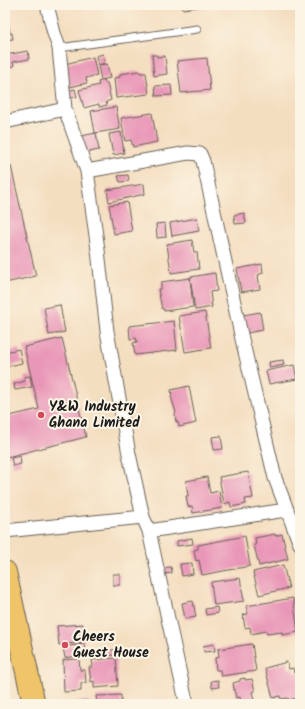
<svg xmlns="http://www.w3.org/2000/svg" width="305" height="709" font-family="Kalam,sans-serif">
  <rect width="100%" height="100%" fill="#fcf5e5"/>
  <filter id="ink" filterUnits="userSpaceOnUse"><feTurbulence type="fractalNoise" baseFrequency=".025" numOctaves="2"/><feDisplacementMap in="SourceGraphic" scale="8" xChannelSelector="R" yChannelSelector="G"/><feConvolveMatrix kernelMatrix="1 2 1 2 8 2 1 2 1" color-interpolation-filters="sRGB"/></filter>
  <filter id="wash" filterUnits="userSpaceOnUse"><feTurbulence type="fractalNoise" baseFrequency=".012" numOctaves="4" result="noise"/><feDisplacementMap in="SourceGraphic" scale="16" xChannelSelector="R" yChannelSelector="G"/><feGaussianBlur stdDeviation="0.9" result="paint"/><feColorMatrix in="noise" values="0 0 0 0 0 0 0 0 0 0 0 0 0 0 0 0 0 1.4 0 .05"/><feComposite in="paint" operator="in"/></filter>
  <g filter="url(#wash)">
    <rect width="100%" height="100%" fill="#f4dec0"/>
    <g id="blocks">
      <path fill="#e997b8" d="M182,5H204V6L183,9Z
        M5,12L10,32L5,33Z
        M12,33L13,39L5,40V34Z
        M28,51L29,59L13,62L14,66L5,68V55Z
        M103,54L105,63L98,65L96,56Z
        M152,55H157V57L165,56L167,74L154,76Z
        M93,57L97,75L86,78L87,83L70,87L65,64Z
        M207,58L210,90L181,93L177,61Z
        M107,64L110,78L101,80L98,65Z
        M139,71L140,73H146L149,94L116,98L114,78L120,77V74Z
        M104,80L105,83H107L111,100L106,102L107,105L99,107V104L84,108L79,90L99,85L98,82Z
        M171,85L172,95L156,96L155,86Z
        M75,89L77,97L69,98L67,91Z
        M116,107L120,129L95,133L91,111Z
        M152,113L157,142L133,147L131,140L125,141L121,118Z
        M121,132L124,153L113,155L109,134Z
        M96,133L99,150L84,153L81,136Z
        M11,166L36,276L5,283V168Z
        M128,175L129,181L120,182L118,176Z
        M144,184L145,194L109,202L107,190Z
        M127,202L132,231L114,234L109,205Z
        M244,213L246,223L235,224L234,215Z
        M197,218L199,231L172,236L170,223Z
        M165,223L166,237L157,238L156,224Z
        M192,240L194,252H197L199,269L171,273L167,244Z
        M262,264L263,273L258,275L260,289L241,292L237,269Z
        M215,273L217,291L210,292L212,307L195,310L190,277Z
        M190,278L193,307L164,311V309H162L158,289H161V282Z
        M60,305L65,332L49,335L44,308Z
        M205,312L211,348L185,352L179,316Z
        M260,312L263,330L247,333L243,315Z
        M174,321L177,350L135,355L133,343L137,342L136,338L130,339L129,326Z
        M62,338L86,437L7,457L5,448V417L39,409L24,347Z
        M19,349L22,363L5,367V352Z
        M283,360L284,365L270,368L269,362Z
        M294,365L297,379L269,384L266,371Z
        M30,376L32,387L15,390L14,384L25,381L24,377Z
        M189,386L196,423L179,427L178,422H176L175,414L176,413L171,396L172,395L171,390Z
        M221,436L223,449L214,450L212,437Z
        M20,456L21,464L13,466L11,458Z
        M248,472L253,498L245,499L246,504L231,507L230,502L224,504L219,477Z
        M207,477L210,493L219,491L222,508L193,513L192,506L188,507L186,496H188L186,481Z
        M275,534V536L282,534L288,559L259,566L254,545L256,544L255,538Z
        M245,536L250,566L202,575L199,560L196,561L194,550L198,549V545Z
        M192,538L193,544L177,546V541Z
        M192,563L193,574L182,576L180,564Z
        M283,565L289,588L259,595L253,572Z
        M171,567L172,573L164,574L163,568Z
        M113,574H120V585H113Z
        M240,578L244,601L214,605L211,582Z
        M293,598L298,632L282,635V632L267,634L266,631L251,634L250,627L245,628L243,615L248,614L246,606Z
        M193,601L196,617L185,619L182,603Z
        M217,607L218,613L206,615L205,609Z
        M83,624L85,642L59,645L57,626Z
        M84,644L86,655L65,658L63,647Z
        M214,644L215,651L204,652L203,646Z
        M252,644L256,671L221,676L220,670H216L215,658L219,657L218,649Z
        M107,650H115V655L107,656Z
        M116,658L118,686L94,688V681L91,682L89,667H93L92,660Z
        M79,659L80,670H85L86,683H81V691L64,692L63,660Z
        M287,662L289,669L293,668L294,673L300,671V690L299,691L300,697L289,700L288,698L281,699L280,696L273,698L265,668Z
        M245,678V680L252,679L255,691L252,692L254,700L241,703L240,697L236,698L233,683L240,681V679Z
        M218,680L219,687L212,688L211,681Z
        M121,695V704H97L96,696Z
        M88,701V704H69V702Z"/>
    </g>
  </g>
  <g filter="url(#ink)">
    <use href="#blocks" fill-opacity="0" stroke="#686055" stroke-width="1"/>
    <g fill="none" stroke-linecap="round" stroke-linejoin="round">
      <defs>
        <path id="service" d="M59,48L197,29"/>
        <path id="minor" d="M47,5L54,33L59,48L65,109
          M5,122L65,109L87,171L98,250L107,331L129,454L143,517L149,531L185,697L188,704
          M87,171L188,153L200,154L203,161L242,339L275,478L300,544
          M5,531L143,517
          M149,531L286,510"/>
        <path id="trunk" d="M5,572L34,704"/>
      </defs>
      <use href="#service" stroke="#686055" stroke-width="9"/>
      <use href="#minor" stroke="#686055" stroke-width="15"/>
      <use href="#trunk" stroke="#686055" stroke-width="24"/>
      <use href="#service" stroke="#fff" stroke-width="7"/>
      <use href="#minor" stroke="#fff" stroke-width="13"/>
      <use href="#trunk" stroke="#f0c469" stroke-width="22"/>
    </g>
  </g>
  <g fill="#d1495b" stroke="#fcf5e5" stroke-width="1.5">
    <circle cx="41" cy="415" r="4"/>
    <circle cx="65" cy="645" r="4"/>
  </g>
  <g text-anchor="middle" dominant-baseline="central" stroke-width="4" stroke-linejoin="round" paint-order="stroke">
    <g font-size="14" font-weight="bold" fill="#1c1c1c" stroke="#fcf5e5" text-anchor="start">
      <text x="49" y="407">Y&amp;W Industry<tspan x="49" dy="16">Ghana Limited</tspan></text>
      <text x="73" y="637">Cheers<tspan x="73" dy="16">Guest House</tspan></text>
    </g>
  </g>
  <rect width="305" height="709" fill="none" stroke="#fcf5e5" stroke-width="20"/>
</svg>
